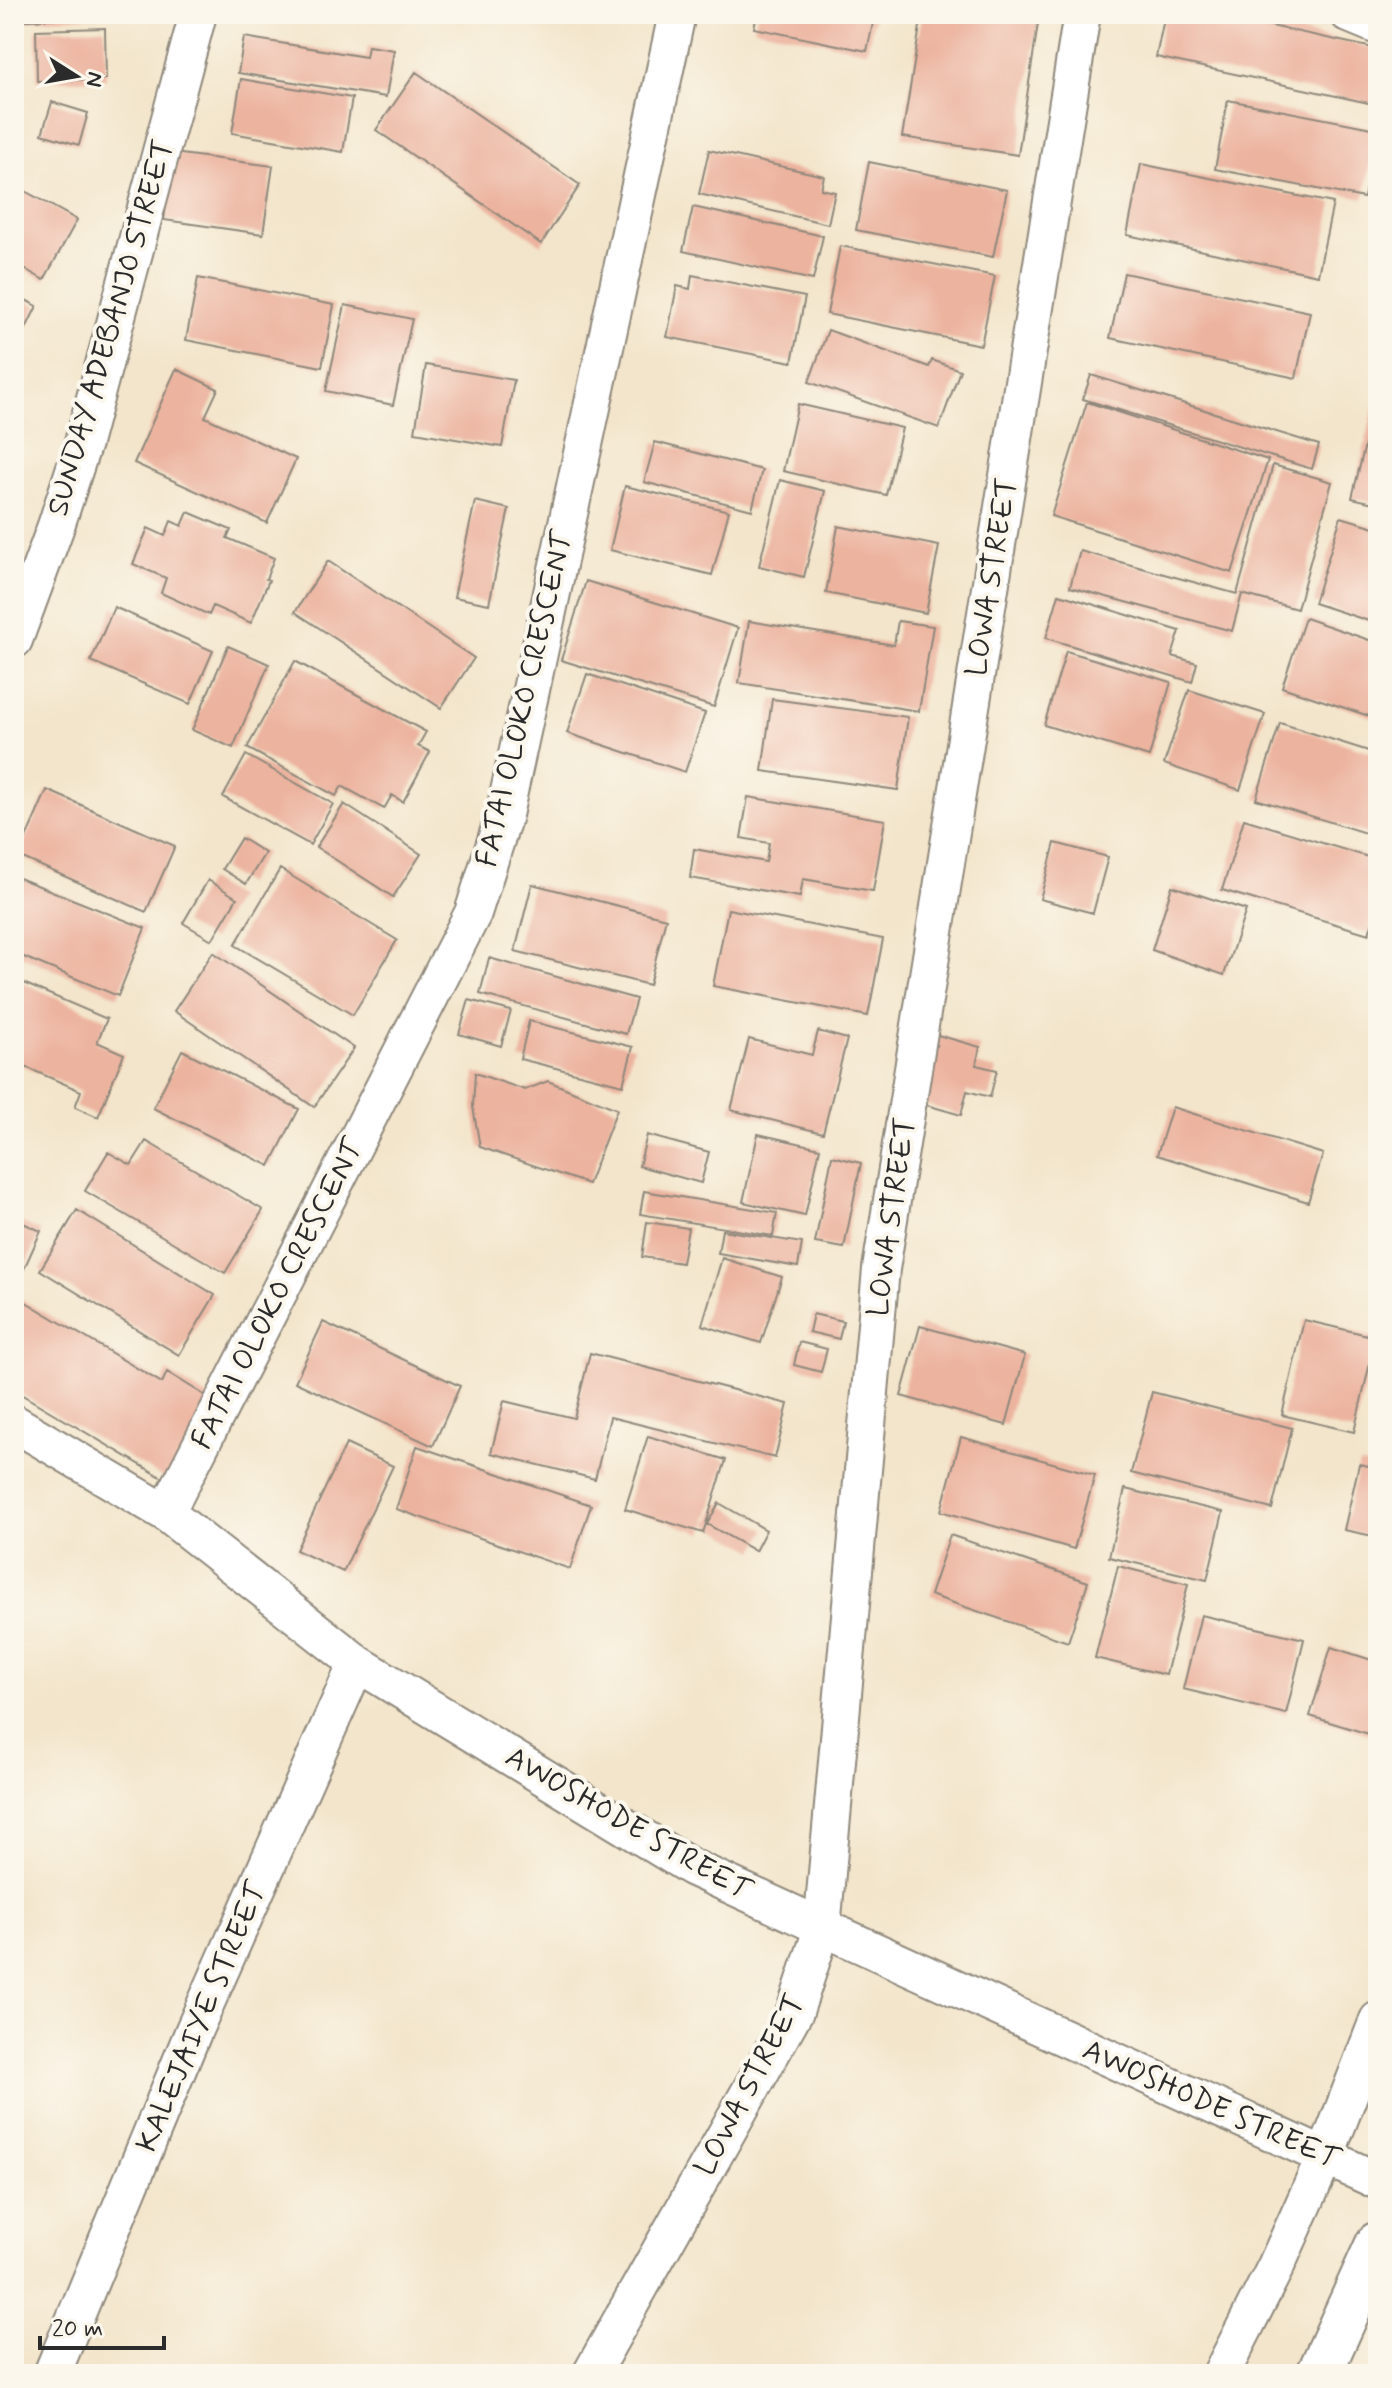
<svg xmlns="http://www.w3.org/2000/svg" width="1392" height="2388" font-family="Mynerve,sans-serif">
  <rect width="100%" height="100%" fill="#fbf7ec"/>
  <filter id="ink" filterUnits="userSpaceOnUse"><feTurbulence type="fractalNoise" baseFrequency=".0125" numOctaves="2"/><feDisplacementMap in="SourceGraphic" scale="16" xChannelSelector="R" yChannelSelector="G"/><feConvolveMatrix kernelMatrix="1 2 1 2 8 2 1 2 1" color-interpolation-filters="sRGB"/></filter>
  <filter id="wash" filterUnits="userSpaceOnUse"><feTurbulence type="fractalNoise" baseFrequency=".006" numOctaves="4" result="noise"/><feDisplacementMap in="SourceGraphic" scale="32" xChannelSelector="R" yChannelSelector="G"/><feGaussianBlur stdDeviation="1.8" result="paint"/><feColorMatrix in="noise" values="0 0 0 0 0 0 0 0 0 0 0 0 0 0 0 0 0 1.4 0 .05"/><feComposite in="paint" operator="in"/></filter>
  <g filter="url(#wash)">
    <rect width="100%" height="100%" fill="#f3e5cb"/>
    <g id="blocks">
      <path fill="#ecb39f" d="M14,14H98V16L14,21Z
        M263,14H303L302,23L262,20Z
        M757,14H875L867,51L754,28Z
        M922,14H1020L1039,17L1018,155L902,137Z
        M1165,14H1216L1378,49V105L1156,57Z
        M105,28L106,79L37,81L36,30Z
        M244,37L366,57L368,46L394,50L386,97L238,73Z
        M416,72L580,185L541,244L376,130Z
        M241,79L352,98L343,152L232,133Z
        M1228,100L1377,129L1364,198L1215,169Z
        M52,102L88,113L79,145L42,134Z
        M709,150L824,176L821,189L835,192L828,224L699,194Z
        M173,153L273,166L263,234L164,220Z
        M869,162L1007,190L993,257L856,230Z
        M1141,164L1333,203L1318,275L1127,235Z
        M14,185L77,220L44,280L14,263Z
        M693,207L823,236L813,280L683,251Z
        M840,246L995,276L981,345L827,314Z
        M1124,273L1310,312L1296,378L1110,338Z
        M692,275L805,297L792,362L667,337L677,286L690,289Z
        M198,278L334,305L322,367L186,340Z
        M14,294L37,306L14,353Z
        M345,305L412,319L393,405L326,391Z
        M828,330L929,367L932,360L960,370L939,428L809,382Z
        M426,365L514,380L502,447L415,432Z
        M176,369L218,389L205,417L296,459L267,523L134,463Z
        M1091,375L1319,445L1312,469L1083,399Z
        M1377,395H1378V504L1352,498Z
        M1087,402L1268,460L1232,573L1051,516Z
        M798,404L902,428L886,495L783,471Z
        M655,442L762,470L752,510L644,482Z
        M1273,465L1332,482L1297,609L1242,594L1232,631L1070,587L1080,551L1237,594Z
        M780,480L825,491L804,577L759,566Z
        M625,486L729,511L712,575L610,550Z
        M475,501L509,509L489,604L454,597Z
        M188,512L231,530L227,538L274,558L266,579L269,580L251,623L213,606L209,615L161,593L166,578L133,564L148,528L165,536L171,521L182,526Z
        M1341,517L1378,528V624L1314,603Z
        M838,526L939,546L926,613L826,593Z
        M328,561L474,658L441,708L295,612Z
        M586,581L738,628L714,707L561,660Z
        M1059,594L1180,631L1172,656L1197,663L1192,682L1046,638Z
        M114,607L213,651L190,704L91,661Z
        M1305,618L1378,643V719L1282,687Z
        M749,621L894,645L898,621L933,626L919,711L739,683Z
        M228,646L269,664L233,748L192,730Z
        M1066,651L1171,682L1149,757L1044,725Z
        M295,661L426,732L418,746L430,752L403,802L392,795L384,809L342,786L336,796L247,748Z
        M587,674L705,713L685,772L567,733Z
        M1189,690L1265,714L1240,790L1164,764Z
        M772,699L908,717L898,790L762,771Z
        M1280,723L1378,754V837L1256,799Z
        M246,755L333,804L310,845L223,797Z
        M47,790L175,846L146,912L18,856Z
        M748,797L885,820L873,891L803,879L800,897L690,878L694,849L766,862L769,843L741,838Z
        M344,804L421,854L393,897L316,847Z
        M1244,819L1378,860V904L1369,934L1222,890Z
        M241,838L265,853L246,884L222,869Z
        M1055,843L1108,857L1093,913L1040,899Z
        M280,869L397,940L353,1015L235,945Z
        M14,876L145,928L118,996L14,953Z
        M208,880L237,898L212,940L183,923Z
        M532,884L666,918L649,985L515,951Z
        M1172,886L1246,910L1224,975L1152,950Z
        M728,909L883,939L868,1016L713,986Z
        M213,952L354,1048L314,1107L174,1011Z
        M489,958L636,999L626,1034L480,994Z
        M14,979L107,1019L97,1042L124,1054L98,1117L75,1107L81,1091L14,1062Z
        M469,1000L511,1011L501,1046L459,1034Z
        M529,1021L633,1047L623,1085L520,1059Z
        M818,1031L847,1039L823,1133L731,1110L749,1039L812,1055Z
        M934,1034L980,1047L976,1065L997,1070L990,1097L967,1091L961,1115L916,1102Z
        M182,1050L299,1109L270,1166L153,1108Z
        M475,1073L525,1090L548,1081L617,1109L588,1184L480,1147L473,1107Z
        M1172,1107L1323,1154L1308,1202L1157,1155Z
        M758,1134L820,1148L805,1216L743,1202Z
        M647,1135L709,1152L701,1183L639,1166Z
        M146,1141L263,1210L225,1273L85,1191L108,1152L131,1165Z
        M832,1156L861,1163L844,1248L815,1243Z
        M644,1191L777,1213L773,1236L640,1214Z
        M77,1210L215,1295L179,1355L40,1270Z
        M14,1219L41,1231L14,1291Z
        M647,1222L688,1228L682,1263L642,1257Z
        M722,1230L802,1243L798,1267L718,1253Z
        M722,1258L782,1277L761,1343L702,1325Z
        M21,1299L162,1383L167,1372L214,1401L168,1481L14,1390V1310Z
        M813,1314L843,1321L839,1339L809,1332Z
        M1304,1320L1376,1337L1354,1432L1282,1415Z
        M323,1322L460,1386L433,1446L295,1382Z
        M920,1326L1025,1355L1006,1425L901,1396Z
        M799,1342L827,1349L821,1372L794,1365Z
        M590,1353L788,1404L775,1458L610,1417L595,1479L491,1453L504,1401L574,1418Z
        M1152,1392L1292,1428L1272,1509L1131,1473Z
        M648,1436L726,1460L703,1533L625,1509Z
        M961,1437L1095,1475L1074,1549L941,1511Z
        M346,1444L393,1466L343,1572L296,1550Z
        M417,1446L591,1505L570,1569L396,1509Z
        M1359,1464L1378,1468V1537L1344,1530Z
        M1125,1489L1223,1512L1207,1580L1109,1557Z
        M719,1503L766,1530L755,1551L707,1524Z
        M950,1535L1088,1582L1068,1642L930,1595Z
        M1118,1566L1188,1584L1166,1675L1095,1658Z
        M1201,1615L1304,1639L1286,1714L1183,1689Z
        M1331,1647L1378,1662V1737L1310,1716Z"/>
    </g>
  </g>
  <g filter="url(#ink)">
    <use href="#blocks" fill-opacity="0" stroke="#8f887b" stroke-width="2"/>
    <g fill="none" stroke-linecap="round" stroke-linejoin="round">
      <defs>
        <path id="minor" d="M1349,14L1378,26
          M14,640L56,526L83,443L198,14
          M14,1423L166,1513L357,1663L691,1867L1378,2181
          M166,1513L473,913L504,815L677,14
          M52,2374L194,2030L357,1663
          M591,2374L795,2011L822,1929L881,1269L1082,14
          M1221,2374L1276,2266L1325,2157L1378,2020"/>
        <path id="trunk" d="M1319,2374L1378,2244"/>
      </defs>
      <use href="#minor" stroke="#8f887b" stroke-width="40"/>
      <use href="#trunk" stroke="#8f887b" stroke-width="48"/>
      <use href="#minor" stroke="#fff" stroke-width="36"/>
      <use href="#trunk" stroke="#fff" stroke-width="44"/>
    </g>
  </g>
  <g text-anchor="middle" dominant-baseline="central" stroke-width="8" stroke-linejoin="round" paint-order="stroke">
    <g font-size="30" fill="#2b2b2b" stroke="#fbf7ec">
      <text transform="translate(111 328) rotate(-74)">SUNDAY ADEBANJO STREET</text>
      <text transform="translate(992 577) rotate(-81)">LOWA STREET</text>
      <text transform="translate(525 699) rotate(-77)">FATAI OLOKO CRESCENT</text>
      <text transform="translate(892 1217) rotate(-82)">LOWA STREET</text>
      <text transform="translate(278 1294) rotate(-63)">FATAI OLOKO CRESCENT</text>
      <text transform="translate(628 1824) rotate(30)">AWOSHODE STREET</text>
      <text transform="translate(202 2017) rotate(-67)">KALEJAIYE STREET</text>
      <text transform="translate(750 2085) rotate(-62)">LOWA STREET</text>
      <text transform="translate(1211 2105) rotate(24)">AWOSHODE STREET</text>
    </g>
  </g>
  <rect width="1392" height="2388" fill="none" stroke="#fbf7ec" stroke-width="48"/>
  <g transform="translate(76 76) rotate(101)" stroke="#fbf7ec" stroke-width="6" paint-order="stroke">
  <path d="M0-6L14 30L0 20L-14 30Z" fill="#2b2b2b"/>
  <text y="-12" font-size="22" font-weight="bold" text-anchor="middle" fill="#2b2b2b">N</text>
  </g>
  <path d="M40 2336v12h124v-12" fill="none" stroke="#2b2b2b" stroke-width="4"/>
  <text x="52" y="2336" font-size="24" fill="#2b2b2b" stroke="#fbf7ec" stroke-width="6" paint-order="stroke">20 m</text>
</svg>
